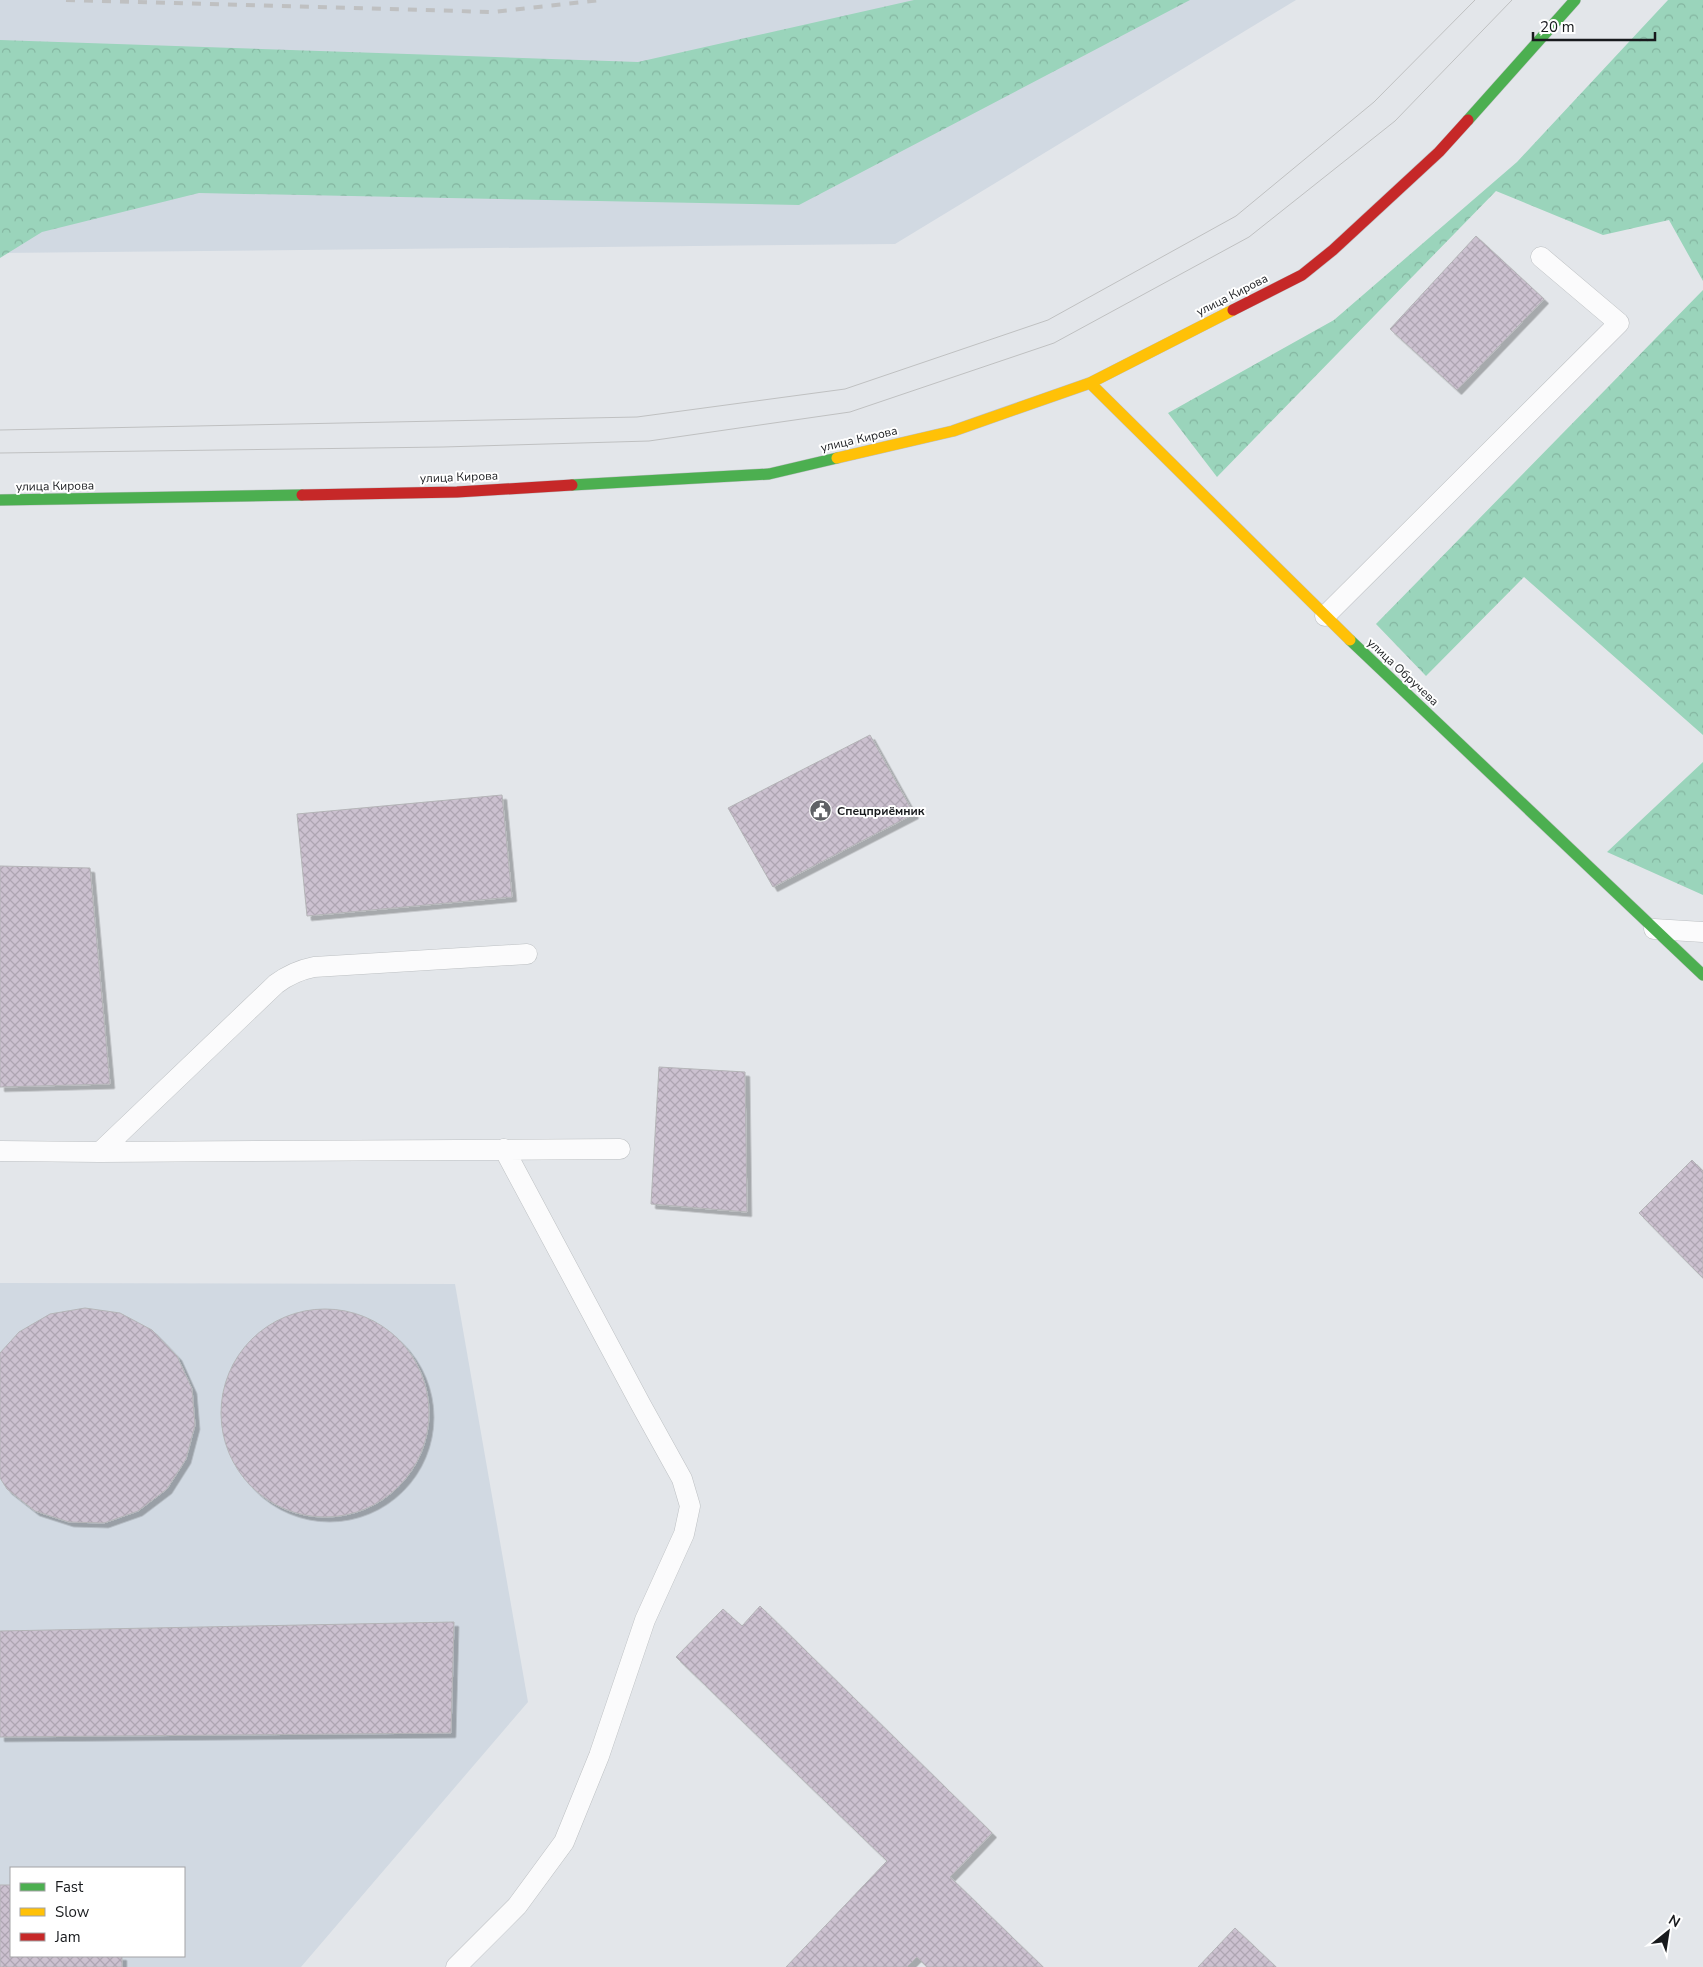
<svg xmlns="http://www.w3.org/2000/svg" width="1703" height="1967" font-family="'Nunito Sans',sans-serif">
  <defs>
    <pattern id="forest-crowns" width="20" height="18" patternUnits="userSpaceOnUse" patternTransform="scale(1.25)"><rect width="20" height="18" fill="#9ad4bb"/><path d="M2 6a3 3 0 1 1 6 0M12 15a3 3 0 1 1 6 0" fill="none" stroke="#84b5a0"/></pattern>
    <pattern id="building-cross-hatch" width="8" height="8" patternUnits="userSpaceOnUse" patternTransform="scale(1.25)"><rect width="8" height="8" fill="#ccc1d0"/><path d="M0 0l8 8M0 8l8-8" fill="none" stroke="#aea5b2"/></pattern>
    <filter id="shadow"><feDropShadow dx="4.5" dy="4.5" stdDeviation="0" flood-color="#0004"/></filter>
  </defs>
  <rect width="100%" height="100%" fill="#e3e6ea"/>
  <path fill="#d1d9e2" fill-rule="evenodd" d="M0,0H1296L895,244L0,253Z
    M0,1283L455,1284L528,1702L301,1967H0ZM11,1868H184V1956H11Z"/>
  <path fill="url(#forest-crowns)" d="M914,0H1190L799,205L199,193L42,232L0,258V40L638,62Z
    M1668,0H1703V281L1669,220L1603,235L1496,191L1217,477L1168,413L1334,320L1517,162Z
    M1703,290V735L1524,577L1426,676L1376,624Z
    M1703,762V895L1607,852Z"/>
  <path fill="url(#building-cross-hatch)" stroke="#b4b4b7" filter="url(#shadow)" d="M1476,236L1544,299L1457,390L1390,329Z
    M870,735L914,814L773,887L728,808Z
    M502,795L512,897L307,916L297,814Z
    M0,866L90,868L110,1084L0,1087Z
    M659,1067L745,1072L747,1212L651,1204Z
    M1692,1160L1703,1171V1278L1639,1213Z
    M85,1308L120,1313L152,1330L177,1356L192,1389L195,1425L186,1459L167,1489L138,1511L104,1523L69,1522L35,1511L7,1489L0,1478V1353L19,1332L50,1314Z
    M221 1413a104 104 0 1 1 208 0a104 104 0 1 1-208 0Z
    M760,1606L992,1833L950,1877L1043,1967H927L917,1957L907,1967H786L887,1861L676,1657L723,1609L742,1626Z
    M454,1622L451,1733L0,1737V1631Z
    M0,1885H11V1956H122V1967H0Z
    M1235,1928L1276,1967H1198Z"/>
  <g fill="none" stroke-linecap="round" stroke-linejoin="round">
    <defs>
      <path id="lane" d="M1325,616L1619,323L1541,257
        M1654,929L1703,932
        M0,1151L100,1152L620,1149
        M100,1152L276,984C288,975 299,970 314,967L527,954
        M456,1967L517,1906L564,1842L599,1756L645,1620L684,1534L690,1506L682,1479L641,1405L504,1149"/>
      <path id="fast" d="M1468,120L1575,0
        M572,485L769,474L837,458
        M0,500L302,495
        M1350,640L1703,975"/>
      <path id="slow" d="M1090,383L1350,640
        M837,458L953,431L1090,383L1233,310"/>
      <path id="jam" d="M1233,310L1302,275L1333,250L1439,152L1468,120
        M302,495L457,492L572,485"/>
    </defs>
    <use href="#lane" stroke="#bdc0c3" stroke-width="21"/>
    <use href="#fast" stroke="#bdc0c3" stroke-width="12"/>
    <use href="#slow" stroke="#bdc0c3" stroke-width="12"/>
    <use href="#jam" stroke="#bdc0c3" stroke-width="12"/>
    <use href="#lane" stroke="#fbfbfc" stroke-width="20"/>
    <use href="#fast" stroke="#4caf50" stroke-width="11"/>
    <use href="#slow" stroke="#ffc107" stroke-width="11"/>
    <use href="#jam" stroke="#c62828" stroke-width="11"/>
    <path stroke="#bfc0c1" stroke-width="1" d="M0,430L637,417L845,389L1048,320L1236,216L1374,102L1475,0
      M0,453L443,447L649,441L850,412L1054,343L1249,237L1395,121L1512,0"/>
    <path stroke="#bfc0c1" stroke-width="4" stroke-dasharray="9 9" stroke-linecap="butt" d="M66,0L493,12L600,0"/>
  </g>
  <defs>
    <symbol id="civic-disc" viewBox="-11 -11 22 22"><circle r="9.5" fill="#5f6165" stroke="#fff"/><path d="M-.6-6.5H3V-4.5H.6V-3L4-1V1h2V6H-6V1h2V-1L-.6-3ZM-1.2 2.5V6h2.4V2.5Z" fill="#fff"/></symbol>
  </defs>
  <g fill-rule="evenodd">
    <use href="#civic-disc" x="808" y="798" width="25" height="25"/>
  </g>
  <g text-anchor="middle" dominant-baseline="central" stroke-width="4" stroke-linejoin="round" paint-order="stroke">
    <g font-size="12" fill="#181a1d" stroke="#fff">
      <text transform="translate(1232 295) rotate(-27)">улица Кирова</text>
      <text transform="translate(859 439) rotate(-13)">улица Кирова</text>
      <text transform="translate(459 477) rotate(-2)">улица Кирова</text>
      <text transform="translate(55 486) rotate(-1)">улица Кирова</text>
      <text transform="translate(1403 672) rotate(43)">улица Обручева</text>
    </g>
    <g font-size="12" font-weight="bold" fill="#181a1d" stroke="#fff" text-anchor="start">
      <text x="837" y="811">Спецприёмник</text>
    </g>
  </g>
  <rect x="10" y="1867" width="175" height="90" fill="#ffffff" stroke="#a3a3a5"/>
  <rect x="20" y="1883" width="25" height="8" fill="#4caf50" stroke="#a3a3a5"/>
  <text x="55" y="1892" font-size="15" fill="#181a1d">Fast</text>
  <rect x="20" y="1908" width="25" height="8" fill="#ffc107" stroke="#a3a3a5"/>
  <text x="55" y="1917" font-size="15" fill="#181a1d">Slow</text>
  <rect x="20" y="1933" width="25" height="8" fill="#c62828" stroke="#a3a3a5"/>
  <text x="55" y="1942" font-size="15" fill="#181a1d">Jam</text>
  <g transform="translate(1668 1932) rotate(30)" stroke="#ffffff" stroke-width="4" paint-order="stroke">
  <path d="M0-4L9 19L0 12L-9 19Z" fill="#181a1d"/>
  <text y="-8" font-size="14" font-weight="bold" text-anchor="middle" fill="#181a1d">N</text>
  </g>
  <path d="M1533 32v8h122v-8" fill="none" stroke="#181a1d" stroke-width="2.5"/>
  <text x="1540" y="32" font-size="15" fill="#181a1d" stroke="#ffffff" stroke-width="4" paint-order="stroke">20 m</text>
</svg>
